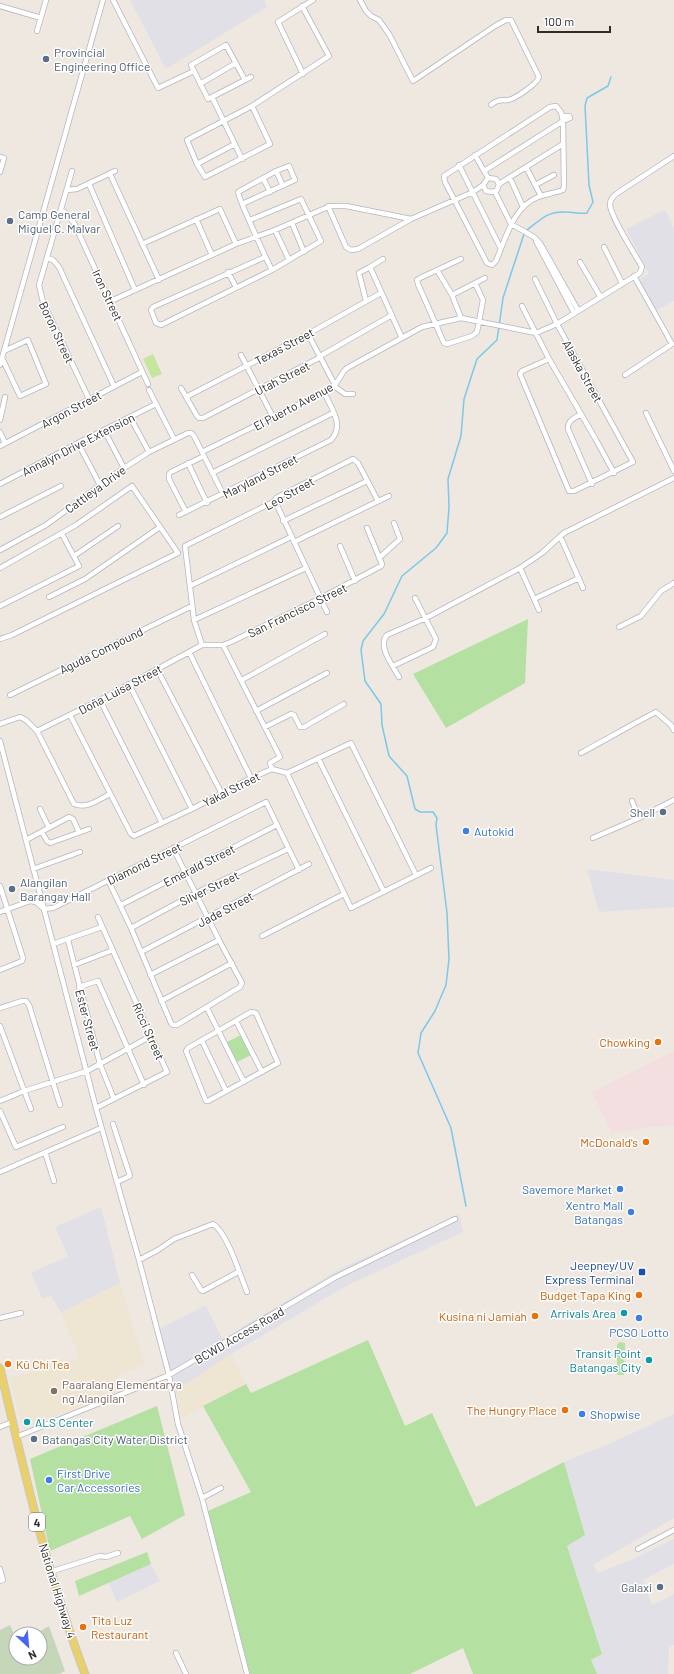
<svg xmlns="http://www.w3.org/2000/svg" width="674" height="1674" font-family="Barlow,sans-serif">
  <rect width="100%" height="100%" fill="#eee8e1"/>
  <path fill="#e2e0e7" d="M130,0H264L267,7L166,69Z
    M665,210L674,228V301L655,311L639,279L649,274L626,229Z
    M587,869L674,880V907L599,912Z
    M101,1207L120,1283L61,1313L51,1296L42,1298L31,1273L68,1256L55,1227Z
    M459,1214L463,1232L348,1285L231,1354L176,1391L159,1329L206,1305L222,1339L228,1336L229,1338L243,1329L242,1327L342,1268Z
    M674,1414V1518L593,1565L598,1573L633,1559L674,1539V1564L643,1580L652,1605L674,1594V1645L669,1648L668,1674H597L591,1660L602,1654L567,1546L585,1534L564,1462L609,1444Z
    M151,1564L160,1581L117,1602L109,1583Z"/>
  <path fill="#eee6d2" d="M120,1283L145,1365L117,1375L122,1390L23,1429L9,1378L61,1365L79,1357L61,1313Z
    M231,1354L246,1384L180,1419L176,1391Z"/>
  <path fill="#f3dfdf" d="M674,1051V1126L646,1127L612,1133L592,1092Z"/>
  <path fill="#b4e0a1" d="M528,619L525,683L446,728L413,674Z
    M243,1034L253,1054L235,1063L225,1043Z
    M368,1340L405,1426L432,1413L476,1507L564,1462L585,1535L567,1546L602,1654L591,1660L597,1674H473L463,1648L410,1674H250L208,1511L251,1492L203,1406L246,1384L251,1393Z
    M619,1342L625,1343L624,1375H617V1345Z
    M157,1406L185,1515L142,1539L130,1516L50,1551L30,1459Z
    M147,1552L151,1564L79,1596L75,1581Z"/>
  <path fill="#c6d6b9" d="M10,1625L16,1639V1658H40V1634H35L49,1626L65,1671L59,1674H0V1630Z"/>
  <path fill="#c5e79d" d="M153,354L162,374L152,378L143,359Z"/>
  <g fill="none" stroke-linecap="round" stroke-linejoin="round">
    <path stroke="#7bc8e9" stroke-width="1.5" d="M527,230C541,219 548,211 566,212C574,212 579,214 587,213L593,202L589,185L585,106L587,98L608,86L611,77
      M466,1206L451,1128L418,1053L421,1033L435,1011L446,985L449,959L447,913L436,825L437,818L433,812H420L415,809L407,776L389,756L382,725L381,704L365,681L361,650L363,641L384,614L402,576L436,548L447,533L449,507L448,479L461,436L464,399L477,359L497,340L503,298L524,234"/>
    <defs>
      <path id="street" d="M113,0L158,88L194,71
        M360,0L366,11L371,16L379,20L389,34L413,81L495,26L506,20H511L539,77C537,84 515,99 508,100C501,101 497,99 491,105
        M0,6L41,18
        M37,31L46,0
        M303,74L278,22L313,0
        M245,80L226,45L191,65L208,99L251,77
        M200,84L236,63
        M212,97L242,159
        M252,106L270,144L205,177L197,164L187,140L252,106L329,56L302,6
        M556,106L561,112L563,121L564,186L563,190C555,193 546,194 538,197C513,207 506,238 496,261L492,265L487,263L445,182L444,176L550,107Z
        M475,155L488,178
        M0,157L4,158L0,172
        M197,164L235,144
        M459,165L501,249
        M526,167L541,196
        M72,171L39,285L43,302L89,399
        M276,171L283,186
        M484,171L563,121L570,118L569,116H563
        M110,174L159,280
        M263,178L270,192
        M510,178L523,207
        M89,184L135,290
        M499,184L563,144
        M535,185L554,175
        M67,190L77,189L115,171
        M495,192L511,224L534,237L540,243L578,310
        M242,204L295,180L289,166L276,171L238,192C238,197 267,261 272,270
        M328,206L346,247L351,250L358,249L411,219
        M61,210L66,213L74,223L148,384
        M196,219L212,255
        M250,220L301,199L321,241L272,270L161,325L156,323L151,310L153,307L265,257
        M292,223L304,252
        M275,230L289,260
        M536,241L574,313
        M142,244L220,209L236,244
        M604,247L622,283
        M47,258L53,260L59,267L114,386
        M461,259L420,278L417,280L418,284L444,343L447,344L472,336L477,332L483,300L475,283
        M580,262L600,296
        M370,267L383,259
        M437,270L452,295L461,318
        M228,272L236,287
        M535,279L557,324L633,462L574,491H569L520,374L522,371L549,359
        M452,295L485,278
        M111,301L236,244L275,230L330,206H346L411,219L473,192L483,185L488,178L496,179L499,184L497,190L492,192L486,191L483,185
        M366,301L359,273L370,267L402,338
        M522,306L549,359L595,438L614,473
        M308,334L335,385
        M241,355L273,417
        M2,358L20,396L46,384L28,340L4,351
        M0,365L103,0
        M625,375L672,344L634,276
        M334,386L345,394H353
        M181,388L197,416L199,418H203L317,359L322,355L392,315
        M149,390L174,439
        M186,397L308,334L381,293
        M646,413L674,471
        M581,414C575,418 567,420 568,429L592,484
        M130,417L149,452
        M0,420L5,397
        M104,430L124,468
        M0,432L5,443
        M78,443L100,485
        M0,446L142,372
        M202,452L324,392L335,385L344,371L347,368L422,327L461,318L536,333L557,324L640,273L642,267C635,254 611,218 610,205C610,199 614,195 619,192L674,156
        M188,463L207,503
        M212,473L333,413
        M0,484L78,443L156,404
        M275,501L327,612
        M186,512L169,479V474L171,472L204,456
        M179,515L331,440C345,425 331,408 324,392
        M0,517L61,486
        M283,521L367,481
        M560,536L583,588
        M294,542L389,496
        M340,546L355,581
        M0,550L46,525L124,468L149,452L188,433H191L194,436L223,494
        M74,556L118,526
        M379,558L400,539L394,523
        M0,568L76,525L132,486L178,553L12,635L0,639
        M520,568L539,610
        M190,586L291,537
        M49,597L85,579L160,527
        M534,599L579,578
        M0,606L79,566L62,534
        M194,620L306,568
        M619,627L641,616L661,591L674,583
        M202,645L194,620L185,546L275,501L276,498L353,459L358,463L378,501
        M223,645L280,757L270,763L272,769
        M189,652L251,778
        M393,666L433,647L436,639L415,598
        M157,669L222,794
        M399,677C393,666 377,646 387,635L426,618L520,568L542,553L564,533L674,478
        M242,680L325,634
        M129,684L192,809
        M10,695L192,606
        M100,700L162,823
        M256,711L327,673
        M70,715L131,834L134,836L192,809L251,778L272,769L287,773L351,743L416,875
        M0,724L20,717L26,720L37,731L74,804C87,809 98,800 110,794
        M265,727L291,714L294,715L300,727H304L344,704
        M37,731L100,700L202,645H223L231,642L321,598L381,566L382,564L367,528
        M0,741L96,1108L139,1260L169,1375L178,1424L202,1498L247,1674
        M581,753C607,739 631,725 656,712L671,725L674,730
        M318,758L384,892
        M287,773L351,908L431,868
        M632,801L639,818
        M40,809L49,828
        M42,832L47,841L50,843L89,829
        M593,838L639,818L674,800
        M26,840L69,817L73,819L79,832
        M33,869L80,852
        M108,880L131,928L171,1023L173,1025H177L240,987L242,983L219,940L173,848
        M0,886L23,958L22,961L0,970
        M121,905L277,825
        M0,912L30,901L36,902L44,909L53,908L266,802L299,870
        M131,928L196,893L288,849
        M262,936L344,894
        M68,940L100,1064L114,1099
        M53,944L102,927
        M141,952L309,864
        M74,965L113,950
        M150,975L219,940
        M79,987L98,981L144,1085
        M161,1001L232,963
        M0,1008L22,1001H26L29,1005L60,1105
        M207,1008L244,1082
        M251,1012L256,1013L278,1063L208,1101H206L186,1051L188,1048Z
        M236,1021L262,1072
        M0,1026L31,1109
        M202,1041L226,1091
        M0,1101L24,1091L87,1071L151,1036
        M96,1108L167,1072L98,917
        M0,1111L16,1147L63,1127
        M113,1124L130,1176L117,1182
        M45,1152L54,1181
        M0,1172L101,1128
        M139,1260L158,1250L174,1239L213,1224C227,1232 240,1275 247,1292
        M192,1275L201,1290L203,1291L238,1272
        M0,1318L21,1313
        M0,1427L12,1422
        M16,1437L169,1375L334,1278L455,1219
        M202,1498L221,1488
        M638,1549L674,1530
        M0,1569L3,1580L0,1581
        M50,1572L100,1556L106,1557L118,1553
        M176,1653L186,1674"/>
      <path id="primary" d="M0,1368C24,1471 47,1574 85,1674"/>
    </defs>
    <use href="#street" stroke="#b4b6bf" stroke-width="6"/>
    <use href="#primary" stroke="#c8c8c8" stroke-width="9"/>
    <use href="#street" stroke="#fff" stroke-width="4.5"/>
    <use href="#primary" stroke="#e9d06a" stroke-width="7"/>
  </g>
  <g fill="#5c6f8a" stroke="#fff" stroke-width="1.5">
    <circle cx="46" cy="59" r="4"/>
    <circle cx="10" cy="221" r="4"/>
    <circle cx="663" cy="812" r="4"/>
    <circle cx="12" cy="889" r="4"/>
    <circle cx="34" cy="1439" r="4"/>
    <circle cx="660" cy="1587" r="4"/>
  </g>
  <g fill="#3f7fe0" stroke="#fff" stroke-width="1.5">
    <circle cx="466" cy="831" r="4"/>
    <circle cx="620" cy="1189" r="4"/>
    <circle cx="631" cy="1212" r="4"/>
    <circle cx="639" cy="1318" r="4"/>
    <circle cx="582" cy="1414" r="4"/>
    <circle cx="49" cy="1480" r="4"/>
  </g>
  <g fill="#e8710a" stroke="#fff" stroke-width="1.5">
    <circle cx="658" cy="1042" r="4"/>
    <circle cx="646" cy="1142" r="4"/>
    <circle cx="639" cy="1295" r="4"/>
    <circle cx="535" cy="1316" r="4"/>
    <circle cx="8" cy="1364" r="4"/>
    <circle cx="565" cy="1410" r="4"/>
    <circle cx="83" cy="1627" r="4"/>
  </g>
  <rect fill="#1a4fb4" stroke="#fff" stroke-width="1.5" x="638" y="1268" width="8" height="8" rx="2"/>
  <g fill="#0f9aa8" stroke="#fff" stroke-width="1.5">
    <circle cx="624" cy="1313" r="4"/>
    <circle cx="649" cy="1360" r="4"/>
    <circle cx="27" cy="1422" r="4"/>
  </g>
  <circle fill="#8d6e63" stroke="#fff" stroke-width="1.5" cx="54" cy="1391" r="4"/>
  <g text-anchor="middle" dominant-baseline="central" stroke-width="3" stroke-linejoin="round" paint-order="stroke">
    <rect fill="#fff" stroke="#6c6c6c" stroke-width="1" x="29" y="1513" width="16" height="18" rx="3"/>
    <g font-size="11" font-weight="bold" fill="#2d2d2d">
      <text x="37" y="1522">4</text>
    </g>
    <g font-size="12" fill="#4e5e75" stroke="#fff" text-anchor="start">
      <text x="54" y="52">Provincial<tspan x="54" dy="14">Engineering Office</tspan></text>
      <text x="18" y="214">Camp General<tspan x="18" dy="14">Miguel C. Malvar</tspan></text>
      <text x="655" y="812" text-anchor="end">Shell</text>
      <text x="20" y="882">Alangilan<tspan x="20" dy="14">Barangay Hall</tspan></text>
      <text x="42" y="1439">Batangas City Water District</text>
      <text x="652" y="1587" text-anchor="end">Galaxi</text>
    </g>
    <g font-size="12" fill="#2d2d2d" stroke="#fff">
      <text transform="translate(108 295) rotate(65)">Iron Street</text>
      <text transform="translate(57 332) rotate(65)">Boron Street</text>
      <text transform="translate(284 346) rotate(-28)">Texas Street</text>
      <text transform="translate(583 371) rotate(61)">Alaska Street</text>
      <text transform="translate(282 378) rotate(-27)">Utah Street</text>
      <text transform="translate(293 406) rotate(-28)">El Puerto Avenue</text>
      <text transform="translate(71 409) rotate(-28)">Argon Street</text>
      <text transform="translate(78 444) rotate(-27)">Annalyn Drive Extension</text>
      <text transform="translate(260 476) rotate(-27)">Maryland Street</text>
      <text transform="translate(95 489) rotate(-36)">Cattleya Drive</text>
      <text transform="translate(289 493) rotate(-29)">Leo Street</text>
      <text transform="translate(297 610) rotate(-26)">San Francisco Street</text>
      <text transform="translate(101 650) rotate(-26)">Aguda Compound</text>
      <text transform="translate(120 689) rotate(-28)">Doña Luisa Street</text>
      <text transform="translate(231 789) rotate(-27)">Yakal Street</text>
      <text transform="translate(144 863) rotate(-26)">Diamond Street</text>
      <text transform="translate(199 865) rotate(-27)">Emerald Street</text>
      <text transform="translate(209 888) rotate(-26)">Silver Street</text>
      <text transform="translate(225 909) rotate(-28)">Jade Street</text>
      <text transform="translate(88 1020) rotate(75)">Ester Street</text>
      <text transform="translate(149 1031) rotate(66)">Ricci Street</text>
      <text transform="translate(239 1335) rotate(-30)">BCWD Access Road</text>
      <text transform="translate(58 1591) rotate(73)">National Highway 4</text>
    </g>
    <g font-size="12" fill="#366cbe" stroke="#fff" text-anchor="start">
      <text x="474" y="831">Autokid</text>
      <text x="612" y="1189" text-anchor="end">Savemore Market</text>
      <text x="623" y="1205" text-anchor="end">Xentro Mall<tspan x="623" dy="14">Batangas</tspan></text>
      <text x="639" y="1332" text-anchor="middle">PCSO Lotto</text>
      <text x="590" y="1414">Shopwise</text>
      <text x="57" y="1473">First Drive<tspan x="57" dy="14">Car Accessories</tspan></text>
    </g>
    <g font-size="12" fill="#c56008" stroke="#fff" text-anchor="end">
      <text x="650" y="1042">Chowking</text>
      <text x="638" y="1142">McDonald's</text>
      <text x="631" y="1295">Budget Tapa King</text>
      <text x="527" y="1316">Kusina ni Jamiah</text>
      <text x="16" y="1364" text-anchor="start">Kū Chí Tea</text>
      <text x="557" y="1410">The Hungry Place</text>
      <text x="91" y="1620" text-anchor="start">Tita Luz<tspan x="91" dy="14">Restaurant</tspan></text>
    </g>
    <g font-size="12" fill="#164399" stroke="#fff" text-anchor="end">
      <text x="634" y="1265">Jeepney/UV<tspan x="634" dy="14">Express Terminal</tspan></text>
    </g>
    <g font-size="12" fill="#0d838f" stroke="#fff" text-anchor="end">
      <text x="616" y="1313">Arrivals Area</text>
      <text x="641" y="1353">Transit Point<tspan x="641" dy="14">Batangas City</tspan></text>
      <text x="35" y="1422" text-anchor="start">ALS Center</text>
    </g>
    <g font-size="12" fill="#785e54" stroke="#fff" text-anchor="start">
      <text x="62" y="1384">Paaralang Elementarya<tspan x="62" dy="14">ng Alangilan</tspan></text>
    </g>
  </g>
  <g transform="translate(28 1646) rotate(154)"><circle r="19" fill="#ffffff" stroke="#ababab"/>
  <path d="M0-3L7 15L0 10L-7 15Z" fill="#4b64f0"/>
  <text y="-6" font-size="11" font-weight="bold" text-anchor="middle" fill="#2d2d2d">N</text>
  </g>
  <path d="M538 26v6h72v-6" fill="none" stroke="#2d2d2d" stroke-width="2"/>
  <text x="544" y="26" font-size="12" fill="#2d2d2d" stroke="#ffffff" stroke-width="3" paint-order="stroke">100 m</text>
</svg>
